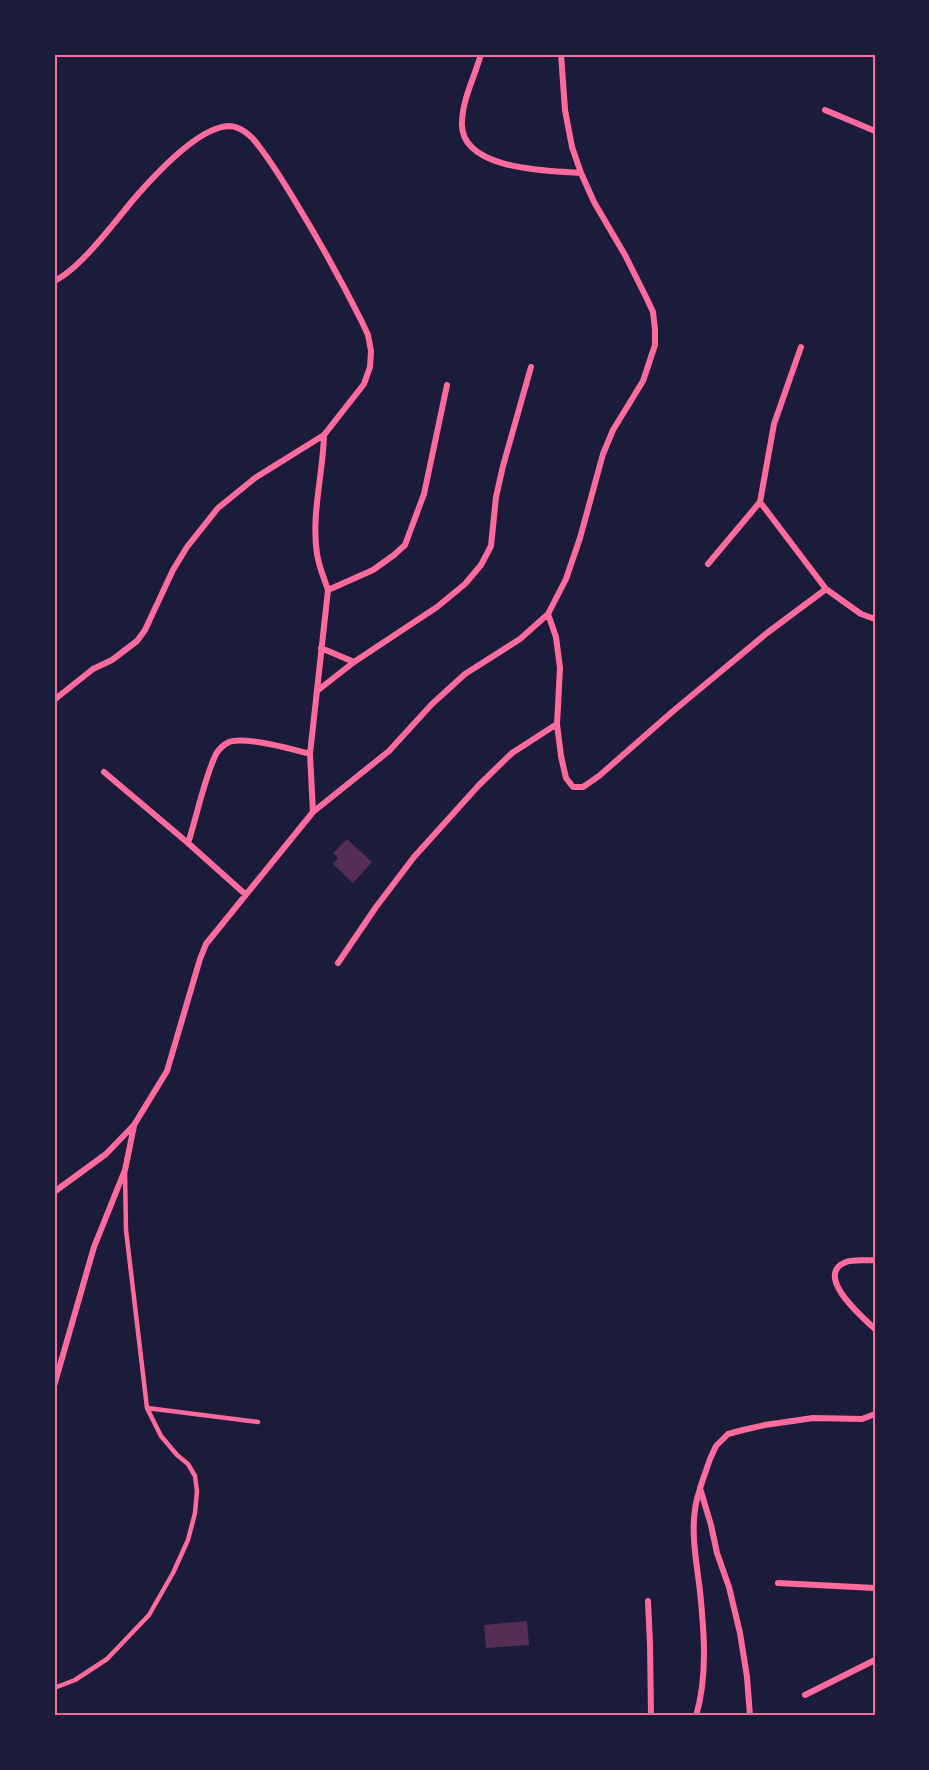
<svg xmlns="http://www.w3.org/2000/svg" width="929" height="1770" font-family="'PT Serif',serif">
  <rect width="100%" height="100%" fill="#1b1b3a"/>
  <path fill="#542f53" d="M347,839L372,862L353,883L333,864L338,858L333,853Z
    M527,1621L529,1645L486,1648L484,1625Z"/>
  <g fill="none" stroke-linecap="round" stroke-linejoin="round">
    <path stroke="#ff6b9d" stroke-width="4.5" d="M147,1408L258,1422
      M54,1688L75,1680L107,1659L149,1615L173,1573L188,1540L195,1513L197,1491L195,1476L188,1464L177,1455L161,1436L147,1408L126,1230L125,1172"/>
    <path stroke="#ff6b9d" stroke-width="6" d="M481,54C475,76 463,98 462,121C458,170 548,171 581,173
      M825,110L875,131
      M54,281C79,270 114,223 133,200C152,178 198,127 229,126C240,126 252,136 258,145C273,164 286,186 298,206C321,244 342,282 362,322L368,335L371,351L370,367L364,384L324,435L255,478L218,508L187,547L173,570L145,630L137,641L112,660L93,669L54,700
      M760,502L826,589
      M708,564L760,502L774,424L801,347
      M328,590L373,570L394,555L405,545L424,494L447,385
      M548,614L556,637L560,668L557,724L561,756L566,778L573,787H583L599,776L672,712L767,633L826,589L861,614L875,619
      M321,648L354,662
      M317,691L354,662L437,607L465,584L481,565L491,546L496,497L503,466L531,367
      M104,772L188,843L245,894
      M313,812L310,754L328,590C324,578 319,567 317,554C311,515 323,474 324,435
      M188,843C197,816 204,779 216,754C219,749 223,745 229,742C246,736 292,749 310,754
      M338,963L376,907L414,857L479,785L512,753L557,724
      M54,1192L106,1154L134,1125L167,1071L200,959L206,944L313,812L389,751L432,704L465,674L520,639L548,614L566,579L580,538L603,454L613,430L643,381L655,345V329L653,312L647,299L625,255L594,202L581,173L572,147L565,110L561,54
      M875,1260C866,1261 854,1259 846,1262C813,1275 862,1317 875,1329
      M54,1386L94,1247L125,1170L134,1126
      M778,1583L875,1588
      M648,1601L650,1644L651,1716
      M805,1695L875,1660
      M696,1716C708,1676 704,1631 700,1591C696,1557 688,1522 700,1489
      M750,1716L747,1677L740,1633L729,1587L717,1553L711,1525L700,1488L710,1459L716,1446L728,1434L743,1430L765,1425L813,1418L862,1419L875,1414"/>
  </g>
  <rect width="929" height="1770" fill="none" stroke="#1b1b3a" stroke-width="111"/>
  <rect x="56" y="56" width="818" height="1658" fill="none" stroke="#ff6b9d" stroke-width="2"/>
</svg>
